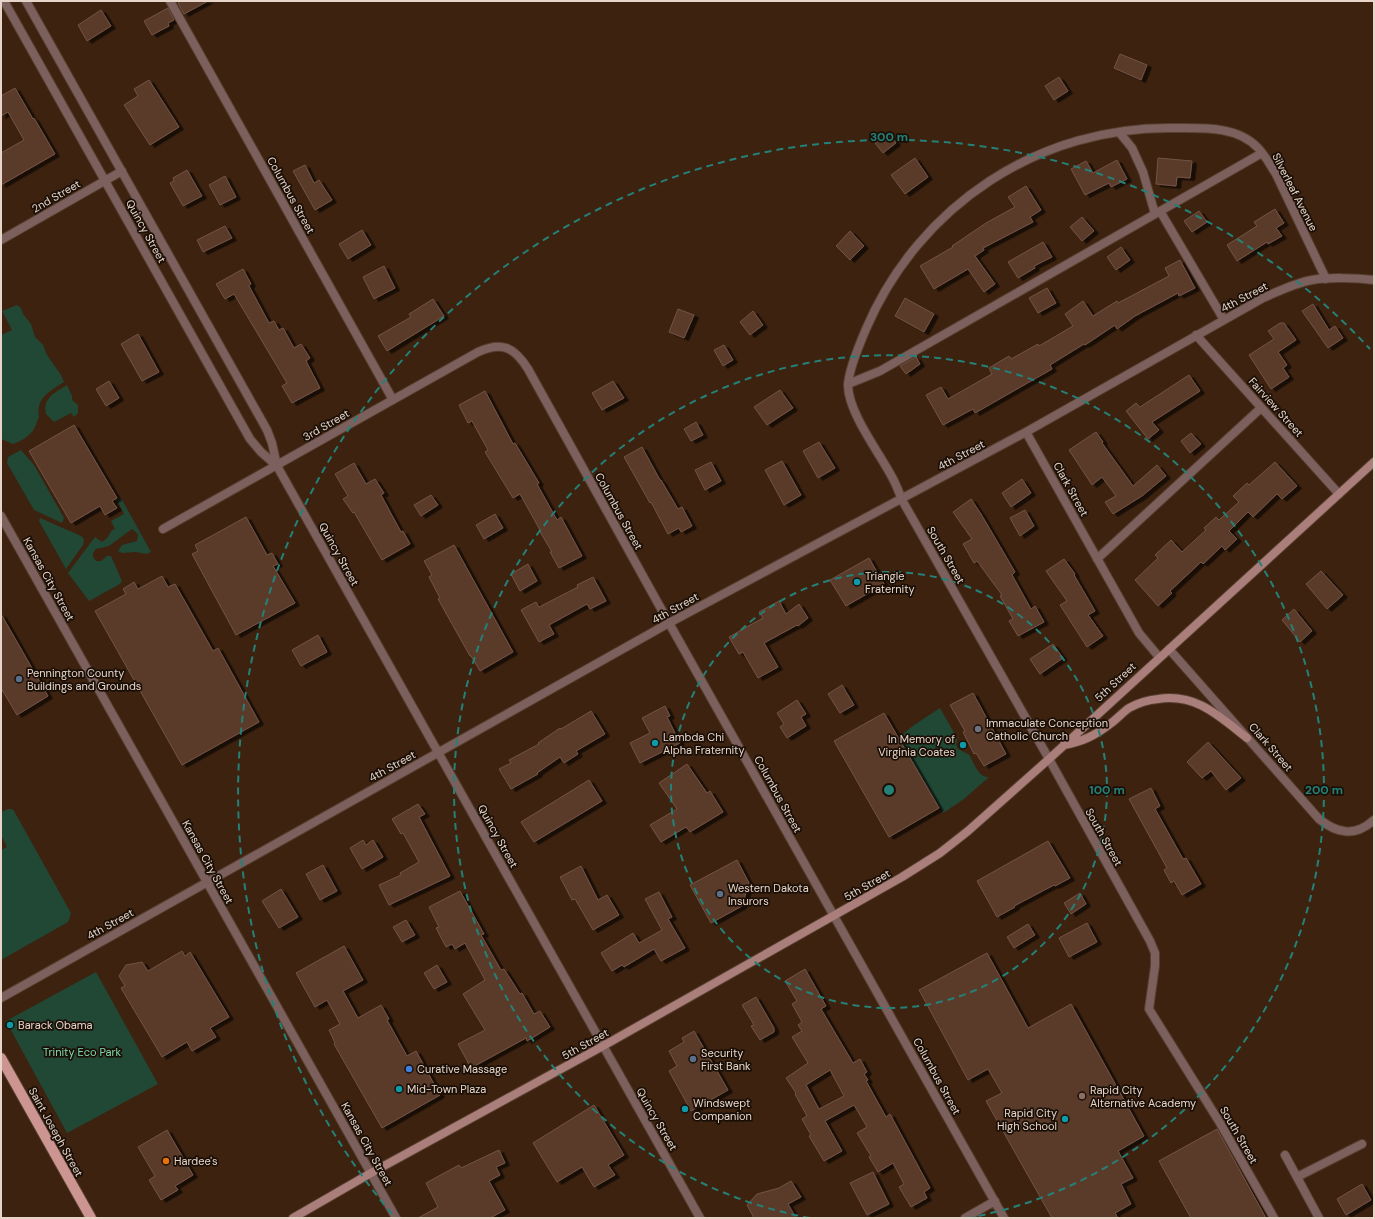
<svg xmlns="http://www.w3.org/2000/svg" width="1375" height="1219" font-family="'DM Sans',sans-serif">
  <defs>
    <filter id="shadow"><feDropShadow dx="4.5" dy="2.5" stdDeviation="0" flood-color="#0009"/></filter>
  </defs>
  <rect width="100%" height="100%" fill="#3c220f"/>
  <path fill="#214835" d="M17,305L21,308L23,314L31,324L35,337L43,345L47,355L61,375L64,382C51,390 35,399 39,417C37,420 37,423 35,427C32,435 21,441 13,444L1,439V335L12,330L2,311Z
    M67,385L72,396V400L78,405V413L74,417L71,413L54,422L46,414C42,398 56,392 67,385Z
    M21,450L34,465L64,518L62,523L34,510L7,463L8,457Z
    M121,498L151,552L146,554L136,552L122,553L118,551L122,545L137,541L138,534L132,529L109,546L96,549L93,553V557L96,561H101L107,556H111L122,581L120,584L89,601L68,573L95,537L102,542L107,538L112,530L115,529L111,521L124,514L117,500Z
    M40,518L81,536L84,539L83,545L66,569L39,521Z
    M940,708L957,738L956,745L958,749L968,754L970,756C974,764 979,778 989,777L964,799L943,813L898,738L914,725Z
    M8,809H12L14,811L71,913L68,922L1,960V850L7,847L1,835V812Z
    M96,972L158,1084L67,1133L6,1021Z"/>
  <path fill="#5a3b2c" stroke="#735344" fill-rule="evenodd" filter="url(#shadow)" d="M181,1H208L184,14L178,3Z
    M168,8L174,20L168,23L169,26L152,35L144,21Z
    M101,10L111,26L87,41L78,25Z
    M1120,54L1147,65L1141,80L1114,68Z
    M1059,77L1068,91L1054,100L1045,86Z
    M149,80L179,127L150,145L124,105L138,96L134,89Z
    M15,88L33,119L34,118L55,154L1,185V153L24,140L8,112L1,116V96Z
    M889,133L896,143L883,153L875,143Z
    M915,158L928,177L905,194L891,175Z
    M1158,158L1192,161L1190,178L1177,177L1176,186L1156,184Z
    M1117,160L1127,179L1111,187L1109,183L1085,195L1071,169L1086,161L1093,173Z
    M305,165L314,183L319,180L332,200L315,210L293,171Z
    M187,170L202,196L183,206L170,183L174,181L173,178Z
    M225,176L236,197L220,205L209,185Z
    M1026,186L1041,210L1030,217L1033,222L983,248L984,250L975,256L995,284L984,292L968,269L934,289L920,266L953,247L952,246L986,223L1015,207L1008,197Z
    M1275,209L1284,223L1276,228L1282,236L1268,244L1267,242L1237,261L1227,245L1257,226L1254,222Z
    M1199,211L1207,222L1192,232L1184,221Z
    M1082,217L1094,231L1082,241L1070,227Z
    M225,226L232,238L203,252L197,240Z
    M362,230L371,245L348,259L339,244Z
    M850,231L864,246L850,260L836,246Z
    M1043,242L1052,257L1034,266L1035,268L1018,278L1008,262Z
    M1121,247L1130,260L1116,270L1107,257Z
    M1180,260L1195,288L1179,296L1178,293L1135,316L1117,329L1115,325L1085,345L1084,344L1050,365L1052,369L975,413L973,409L943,425L926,395L941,387L948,399L992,374L989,368L1009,356L1011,359L1038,344L1039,346L1073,326L1065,314L1083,301L1093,316L1117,301L1118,303L1169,276L1165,268Z
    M384,266L395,288L374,299L363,277Z
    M243,269L251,284L249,286L269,323L274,321L279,330L283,328L294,348L301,344L310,358L306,361L320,388L292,403L282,386L287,383L234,294L225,299L216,284Z
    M1047,288L1056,303L1038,313L1029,298Z
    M905,298L934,314L924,332L895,316Z
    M433,299L444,316L387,351L378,336L411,317L409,314Z
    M1313,304L1329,330L1335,326L1343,338L1328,348L1302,311Z
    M678,309L694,315L684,338L669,332Z
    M753,311L763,325L750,335L740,322Z
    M1280,323H1284L1296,340L1278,352L1287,365L1283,368L1289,377L1271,389L1249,355L1274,339L1268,331Z
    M138,334L159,372L142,381L121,344Z
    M724,345L733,360L723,366L714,350Z
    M916,357L920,364L906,374L900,366Z
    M1189,375L1200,391L1152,422L1159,430L1148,439L1126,411L1136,403L1140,407Z
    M109,381L119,398L106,406L96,389Z
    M613,381L624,398L602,410L592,393Z
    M780,390L793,408L767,425L754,407Z
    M485,391L513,444L515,443L539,483L537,484L557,520L561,517L582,556L559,568L550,552H552L539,530H540L520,494L513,498L485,452L488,450L472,421L468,423L459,405Z
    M696,422L703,435L691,441L684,429Z
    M74,425L117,498L112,501L117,508L105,515L100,506L71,523L29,451Z
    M1096,432L1103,442L1102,443L1133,486L1157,465L1166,476L1142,496L1113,514L1105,502L1116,496L1102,477L1092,485L1069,450Z
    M1191,433L1201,444L1190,453L1181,441Z
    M819,442L835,468L818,478L803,451Z
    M642,447L660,480H661L678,509L682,507L692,526L681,532L679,528L668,534L651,502L650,503L624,457Z
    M782,461L801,495L784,505L765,470Z
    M711,462L721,481L705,490L695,470Z
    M1275,462L1297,486L1282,499L1277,494L1253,517L1248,512L1229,531L1237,539L1225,550L1222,546L1203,564L1201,562L1170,591L1172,593L1158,606L1135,580L1158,558L1155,555L1171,540L1182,552L1206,530L1204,528L1216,517L1219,520L1239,502L1233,496L1247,483L1249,485Z
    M354,463L366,484L375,479L384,493L381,495L401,532L403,531L410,544L382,560L354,512L353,513L343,499L348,496L335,474Z
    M1022,479L1031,493L1011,507L1002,493Z
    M431,495L438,505L421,516L414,505Z
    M971,499L981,514L1015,572L1012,575L1031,609L1035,606L1044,622L1018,636L1009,621L1013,619L1000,596L1002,595L977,561L974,563L963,544L972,539L953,512Z
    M1025,510L1034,526L1020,536L1010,518Z
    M495,514L503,528L484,539L476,525Z
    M246,517L267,555L272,553L278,564L273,566L295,603L236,635L192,554L198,551L195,545Z
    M454,545L513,652L480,671L471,656H470L438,599L440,598L429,577L432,575L424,561Z
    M869,558L884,584L846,606L830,580Z
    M1064,559L1075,574L1074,575L1095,611L1088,615L1103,636L1087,647L1060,605L1067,601L1046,571Z
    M528,564L537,581L520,591L511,574Z
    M1321,571L1343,595L1327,609L1306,584Z
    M162,576L168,587L175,584L213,651L218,648L259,722L182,765L95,611L126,594L123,589L134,582L138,589Z
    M593,577L606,601L590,609L587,604L549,625L554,634L539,642L521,610L536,602L539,607L578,587L577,585Z
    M779,601L786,614L799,604L808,618L798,626L797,625L764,643L778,667L758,678L743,652L739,654L729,637L763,618L759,612Z
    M1294,609L1312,631L1300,642L1282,620Z
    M1,614L48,696L17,715L1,688Z
    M318,635L327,652L301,666L292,650Z
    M1053,644L1063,658L1040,674L1030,659Z
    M842,685L854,705L840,713L828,694Z
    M973,693L1006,754L984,766L976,753L974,754L963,732L965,731L950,705Z
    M797,700L806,714L801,717L806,726L787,738L780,727L784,724L777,713Z
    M665,706L670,716L667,717L680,743L640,763L630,743L650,733L642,718Z
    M591,711L605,734L576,751L578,754L564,763L560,757L537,773L538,774L511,789L499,769L511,763L509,760L539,744L538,743L560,728L561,729Z
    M884,713L939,808L889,837L834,741Z
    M1208,742L1241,778L1226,790L1211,771L1202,778L1187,762Z
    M687,764L707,793L710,791L723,812L690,832L686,827L661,842L650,825L677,809L659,783Z
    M589,780L602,801L534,842L521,822Z
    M1151,788L1160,806L1155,809L1183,859L1186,858L1201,884L1182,895L1174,881L1171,883L1164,870L1167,868L1129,799Z
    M418,804L425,814L419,817L450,876L389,905L379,885L401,875L400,873L419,862L403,833L401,834L392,819Z
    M363,840L366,845L373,840L383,857L362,869L350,848Z
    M1048,841L1070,878L1055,886L1054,885L1014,906L1015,907L997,917L977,881Z
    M737,860L749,883L742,906L711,923L690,885Z
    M323,865L337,891L320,900L306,874Z
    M581,866L598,900L607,895L619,915L593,930L575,899L572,900L560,877Z
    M281,889L298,917L279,928L262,901Z
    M460,891L484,934L481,935L501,970L504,969L520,994L522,993L534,1014L540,1011L550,1027L527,1041L526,1038L471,1068L458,1044L485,1030L463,994L485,980L465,943L455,949L452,944L446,947L436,928L439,927L429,907Z
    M659,892L672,917L668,919L685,948L661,961L654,949L624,967L622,965L612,971L601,953L633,933L639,943L662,930L645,899Z
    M1080,893L1086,904L1071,914L1064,903Z
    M406,920L415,935L402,942L393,927Z
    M1087,923L1097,942L1069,957L1059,938Z
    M1028,924L1035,935L1014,948L1007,937Z
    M344,946L363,980L343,991L358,1018L381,1005L389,1019L387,1020L407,1056L416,1051L440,1095L382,1128L334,1044L335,1043L329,1030L340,1024L327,1000L315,1007L296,973Z
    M182,951L185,956L190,952L229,1017L210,1028L216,1037L192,1051L187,1042L162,1057L121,988L125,986L119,976L126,965L142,962L148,971Z
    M987,953L1028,1028L1071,1004L1144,1136L1118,1151L1133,1178L1121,1184L1131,1204L1115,1213L1118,1218H1052L986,1101L1002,1093L988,1069L968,1080L919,990Z
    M437,965L447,982L434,989L424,973Z
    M805,969L826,1006L821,1009L853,1063L860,1059L867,1072L864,1074L868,1080L866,1081L886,1117L890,1114L930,1188L924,1192L927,1198L911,1207L899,1187L904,1184L893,1163L878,1172L869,1157L871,1156L857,1133L867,1127L854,1105L825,1121L842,1151L824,1161L809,1136L811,1135L802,1119L807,1116L795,1094L796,1093L786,1078L808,1063L792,1037L802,1031L798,1025L802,1022L792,1004L797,1001L785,981ZM830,1070L844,1096L819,1109L806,1085Z
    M756,997L774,1028V1032L760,1040L751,1026L754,1025L742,1005Z
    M694,1031L728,1090L691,1111L669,1071L677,1066L669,1051L684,1042L682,1038Z
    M594,1105L624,1155L608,1165L615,1175L594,1187L582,1167L557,1182L533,1143Z
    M1217,1129L1266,1218H1191L1159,1161Z
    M167,1130L193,1175L175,1186L178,1190L161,1200L149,1180L155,1176L138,1147Z
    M499,1150L505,1163L496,1167L500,1175L489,1181L505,1210L490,1218H418L438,1207L426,1183L459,1165L461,1168Z
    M873,1172L889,1204L867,1215L850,1183Z
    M791,1181L801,1197L788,1204L796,1218H754L747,1205L757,1194L779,1188Z
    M1362,1184L1371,1200L1346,1215L1337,1199Z"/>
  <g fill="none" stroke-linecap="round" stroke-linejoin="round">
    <defs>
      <path id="minor" d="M4,1L250,439L261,452L277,466
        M26,1L267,430L272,443L277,466L700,1218
        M170,1L393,400
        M1119,132L1132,148L1143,172L1155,214
        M1160,211L1224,320
        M1,240L122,171
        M1196,335L1339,494
        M848,384L880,371L1262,153
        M1026,432L1139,633L1159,657
        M1,516L396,1218
        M163,529L478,352C502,341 514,347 528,369L669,623L1004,1218
        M1097,559L1261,408
        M1169,649L1319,819C1338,834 1355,837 1374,820
        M1,998L669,623L1026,432L1263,298C1279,291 1295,283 1312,280C1329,277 1357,278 1374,280
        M1285,1155L1319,1218
        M1297,1177L1362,1144
        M965,1218L995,1201
        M1274,1218L1220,1123L1149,1009L1155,966V953L1150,941L1049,759L902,500C899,492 896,484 892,477C879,452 849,414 848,386C848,372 860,343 866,329C919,205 1040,125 1176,128C1203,128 1238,126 1258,148C1265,155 1270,165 1276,174L1326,279"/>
      <path id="secondary" d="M1064,745C1084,741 1094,736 1110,724C1117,719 1123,712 1129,708C1138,703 1148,700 1158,699C1196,693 1219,716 1247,738
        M293,1218L371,1173L603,1046L902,877L940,853L968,831L1049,759L1374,462"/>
      <path id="primary" d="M1,1058L91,1218"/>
    </defs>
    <use href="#minor" stroke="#573f2d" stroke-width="10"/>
    <use href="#secondary" stroke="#573f2d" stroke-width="10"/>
    <use href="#primary" stroke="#573f2d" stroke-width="12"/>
    <use href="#minor" stroke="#7b605e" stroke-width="8"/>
    <use href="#secondary" stroke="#aa7e7b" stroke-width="8"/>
    <use href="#primary" stroke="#cd9592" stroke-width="10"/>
  </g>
  <g fill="none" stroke="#258077" stroke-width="2" stroke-dasharray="7 5">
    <circle cx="889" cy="790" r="218"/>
    <path d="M810 1218A435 435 0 1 1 968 1218"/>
    <path d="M392 1214A653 653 0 0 1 1370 349"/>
  </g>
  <g fill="#0f9aa8" stroke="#1a0f07" stroke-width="1.5">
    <circle cx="857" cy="582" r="4"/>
    <circle cx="655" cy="743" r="4"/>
    <circle cx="963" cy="745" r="4"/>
    <circle cx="10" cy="1025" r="4"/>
    <circle cx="399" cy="1089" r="4"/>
    <circle cx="685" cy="1109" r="4"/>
    <circle cx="1065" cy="1119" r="4"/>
  </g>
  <g fill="#5c6f8a" stroke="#1a0f07" stroke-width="1.5">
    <circle cx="19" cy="679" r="4"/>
    <circle cx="720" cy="894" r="4"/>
    <circle cx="693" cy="1059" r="4"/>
  </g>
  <circle fill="#6b7280" stroke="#1a0f07" stroke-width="1.5" cx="978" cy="729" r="4"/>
  <circle fill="#3f7fe0" stroke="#1a0f07" stroke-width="1.5" cx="409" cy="1069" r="4"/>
  <circle fill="#8d6e63" stroke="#1a0f07" stroke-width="1.5" cx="1082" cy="1096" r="4"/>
  <circle fill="#e8710a" stroke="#1a0f07" stroke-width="1.5" cx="166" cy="1161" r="4"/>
  <g text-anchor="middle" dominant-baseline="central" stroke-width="3.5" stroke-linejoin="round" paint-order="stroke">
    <g font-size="11" fill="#e7d5ca" stroke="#1a0f07">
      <text transform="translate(1295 192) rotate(63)">Silverleaf Avenue</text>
      <text transform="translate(291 195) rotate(61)">Columbus Street</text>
      <text transform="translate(56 196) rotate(-30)">2nd Street</text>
      <text transform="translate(146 231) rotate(61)">Quincy Street</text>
      <text transform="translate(1244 297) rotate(-28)">4th Street</text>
      <text transform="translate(1276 407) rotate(48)">Fairview Street</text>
      <text transform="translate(326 425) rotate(-30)">3rd Street</text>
      <text transform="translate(961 455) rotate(-28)">4th Street</text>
      <text transform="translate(1071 489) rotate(61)">Clark Street</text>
      <text transform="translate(619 511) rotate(61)">Columbus Street</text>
      <text transform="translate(339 554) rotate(61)">Quincy Street</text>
      <text transform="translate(946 555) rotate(60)">South Street</text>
      <text transform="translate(49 579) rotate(61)">Kansas City Street</text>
      <text transform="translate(675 608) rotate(-29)">4th Street</text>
      <text transform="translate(1115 682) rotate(-43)">5th Street</text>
      <text transform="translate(1271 747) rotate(49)">Clark Street</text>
      <text transform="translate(392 766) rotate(-29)">4th Street</text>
      <text transform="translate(778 794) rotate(61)">Columbus Street</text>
      <text transform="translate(498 836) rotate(61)">Quincy Street</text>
      <text transform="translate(1104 837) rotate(61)">South Street</text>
      <text transform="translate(208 862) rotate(61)">Kansas City Street</text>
      <text transform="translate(867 885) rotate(-30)">5th Street</text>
      <text transform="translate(110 924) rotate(-29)">4th Street</text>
      <text transform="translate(585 1044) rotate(-29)">5th Street</text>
      <text transform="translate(937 1076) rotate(61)">Columbus Street</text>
      <text transform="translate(657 1119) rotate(60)">Quincy Street</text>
      <text transform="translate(56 1132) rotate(61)">Saint Joseph Street</text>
      <text transform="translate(1239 1135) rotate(60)">South Street</text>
      <text transform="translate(367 1144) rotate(61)">Kansas City Street</text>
    </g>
    <g font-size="11" fill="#e7d5ca" stroke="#1a0f07" text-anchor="start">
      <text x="865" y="576">Triangle<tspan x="865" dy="13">Fraternity</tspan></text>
      <text x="27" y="673">Pennington County<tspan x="27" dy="13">Buildings and Grounds</tspan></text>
      <text x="986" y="723">Immaculate Conception<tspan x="986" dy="13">Catholic Church</tspan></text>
      <text x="663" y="737">Lambda Chi<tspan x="663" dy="13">Alpha Fraternity</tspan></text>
      <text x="955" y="739" text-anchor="end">In Memory of<tspan x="955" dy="13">Virginia Coates</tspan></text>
      <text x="728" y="888">Western Dakota<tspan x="728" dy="13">Insurors</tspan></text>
      <text x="18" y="1025">Barack Obama</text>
      <text x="701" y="1053">Security<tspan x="701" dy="13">First Bank</tspan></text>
      <text x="417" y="1069">Curative Massage</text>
      <text x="407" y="1089">Mid-Town Plaza</text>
      <text x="1090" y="1090">Rapid City<tspan x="1090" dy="13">Alternative Academy</tspan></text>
      <text x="693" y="1103">Windswept<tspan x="693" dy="13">Companion</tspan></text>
      <text x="1057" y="1113" text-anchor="end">Rapid City<tspan x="1057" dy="13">High School</tspan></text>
      <text x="174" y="1161">Hardee's</text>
    </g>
    <g font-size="11" fill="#81dcad" stroke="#1a0f07">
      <text x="82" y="1052">Trinity Eco Park</text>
    </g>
  </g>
  <circle cx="889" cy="790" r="6" fill="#258077" stroke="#1a0f07" stroke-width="2"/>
  <g font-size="12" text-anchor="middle" font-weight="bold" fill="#258077" stroke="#1a0f07" stroke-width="3.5" stroke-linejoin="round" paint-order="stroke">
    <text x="889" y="141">300 m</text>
    <text x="1107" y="794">100 m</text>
    <text x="1324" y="794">200 m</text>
  </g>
  <rect width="1375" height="1219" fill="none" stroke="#e7d5ca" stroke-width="4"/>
</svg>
